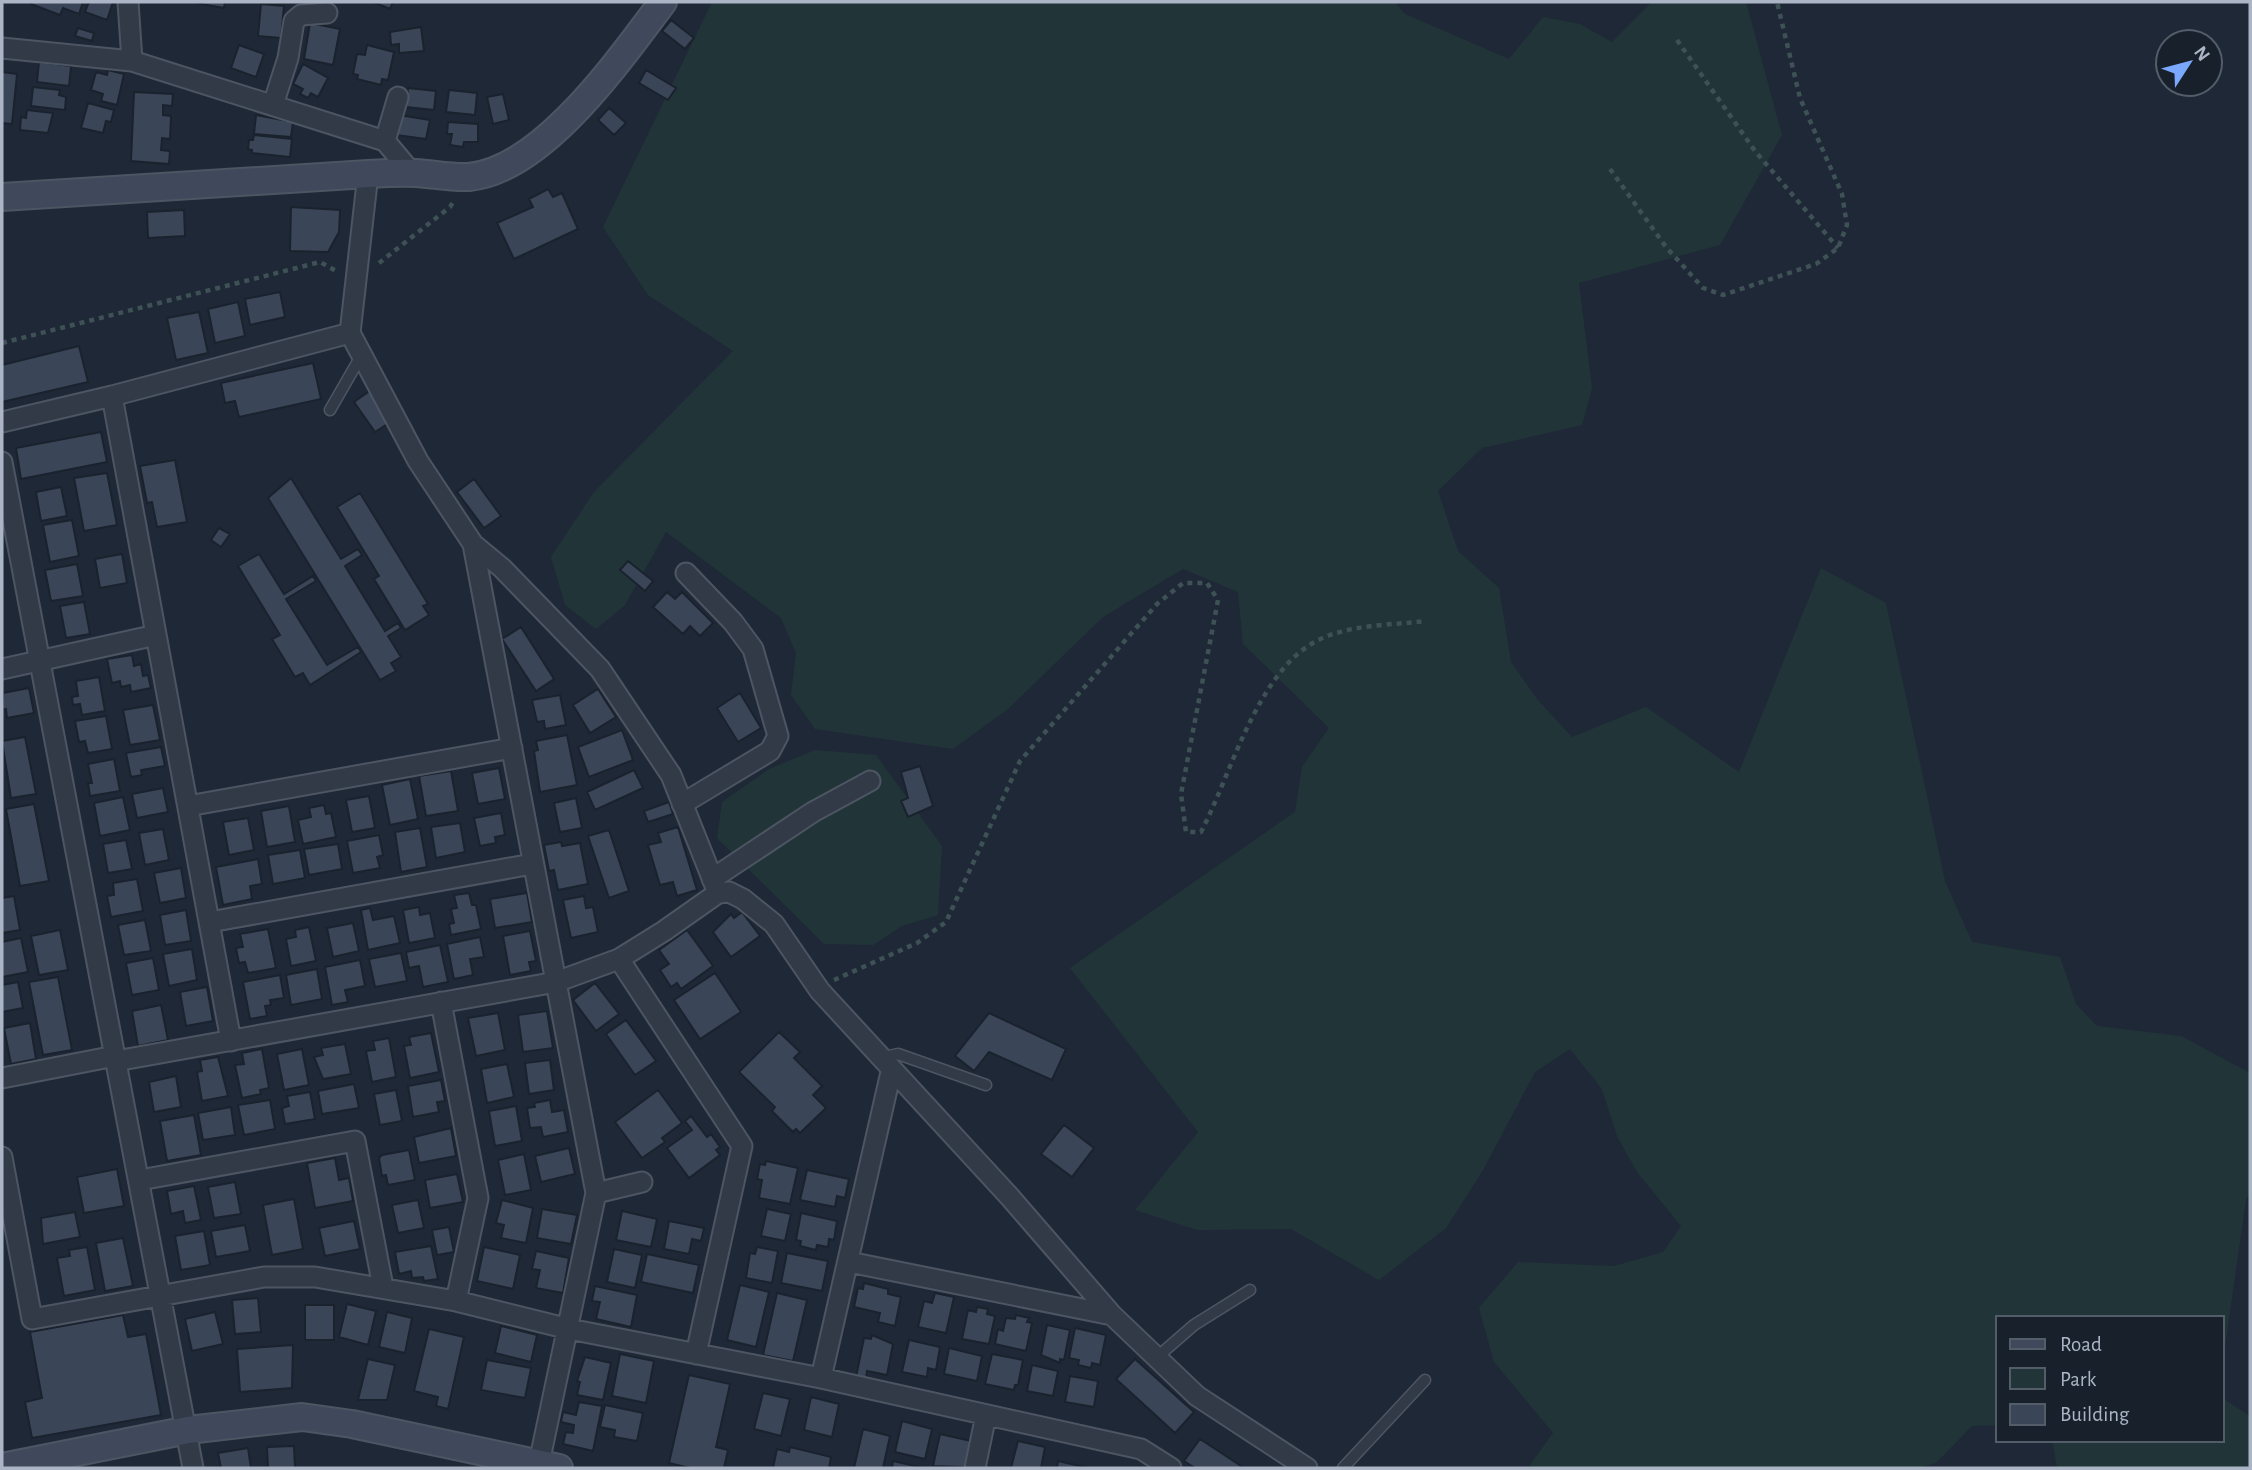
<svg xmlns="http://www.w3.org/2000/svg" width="2252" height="1470" font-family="'Alegreya Sans',sans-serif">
  <rect width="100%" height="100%" fill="#1f2837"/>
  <path fill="#213538" d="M712,2H1395L1405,14L1509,59L1543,17L1580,24L1612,42L1652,2H1746L1782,135L1720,245L1579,283L1592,388L1582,425L1482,448L1438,491L1458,551L1499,588L1511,662L1537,699L1572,737L1646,707L1739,772L1821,568L1886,603L1945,881L1972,942L2060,957L2076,1004L2097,1026L2181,1036L2250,1073V1194L2246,1199L2222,1368V1318H1998V1425L1972,1426L1936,1463L1920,1468H1532L1530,1465L1553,1433L1494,1362L1479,1308L1518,1262L1614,1266L1663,1252L1681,1226L1637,1172L1617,1136L1602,1089L1570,1049L1535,1072L1483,1170L1446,1228L1379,1280L1291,1229L1197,1230L1135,1210L1198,1132L1070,968L1295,812L1302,767L1329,728L1243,644L1238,592L1183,569L1103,617L1008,709L953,749L815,729L791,695L796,653L781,618L666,532L625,605L596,629L565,605L551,557L594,492L733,351L648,295L603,227Z
    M815,750L876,755L942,846L938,915L902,926L873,945L824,944L717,838L722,802L769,769Z
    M2222,1398L2250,1416V1468H2057L2053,1444L2050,1440H2222Z"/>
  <path fill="#3a4658" stroke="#1a222e" stroke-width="2" d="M32,2H83L79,14L63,8L60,15L31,4Z
    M89,2H113L107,20L85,12Z
    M190,2H225L224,8Z
    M373,2H393L390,9Z
    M261,4L284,6L281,38L258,36Z
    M671,20L694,38L685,49L662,31Z
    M310,23L340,29L333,65L304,59Z
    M421,27L424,51L399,53V44L391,45L390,32Z
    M78,28L94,33L92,41L75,36Z
    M239,45L264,54L256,77L231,68Z
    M367,45L394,52L388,80L382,79L381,85L357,79L358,75L353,74L357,54L365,55Z
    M39,62L71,66L69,86L37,82Z
    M303,64L328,78L318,97L311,93L308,98L300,94L303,89L293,84Z
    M108,70L124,74L117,105L101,101L103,94L91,90L96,72L107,75Z
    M646,70L676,88L668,100L639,83Z
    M2,72L17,74L12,124L2,123Z
    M33,87L60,90L59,95L66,97L65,110L31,106Z
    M408,88L436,91L434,110L406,107Z
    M449,90L477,93L475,115L446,112Z
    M134,92L173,94L172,106L163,105V115L171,116L170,139L162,138L161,150L170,151L169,164L131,161Z
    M503,94L509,120L493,124L487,97Z
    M88,103L114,110L111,122L106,121L103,133L81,128Z
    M609,108L626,123L614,135L598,120Z
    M27,110L53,113L48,133L20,130L21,117L26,118Z
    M256,115L293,122L291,137L254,134Z
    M399,115L430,120L426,139L396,135Z
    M448,122L478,124V142H464L463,147L450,145L452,134H447Z
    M254,135L292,139L290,157L252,153V150L248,149L249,140H253Z
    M548,189L553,197L562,193L578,229L514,259L497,223L533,207L529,199Z
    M291,207L340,210L339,232L328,252L290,251Z
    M184,210L185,236L148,238L147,212Z
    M280,292L285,317L250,325L245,299Z
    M238,302L245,336L215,343L208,309Z
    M199,312L208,353L176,360L167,318Z
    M79,346L88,382L2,402V365Z
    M313,363L321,399L239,417L235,401L225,403L221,383Z
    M371,390L392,421L375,432L354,402Z
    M101,432L107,462L21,479L16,448Z
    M175,460L187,522L157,527L152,502L147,503L140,466Z
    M107,473L117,525L84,531L74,478Z
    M291,478L341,559L358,549L362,555L345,566L385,631L398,623L401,628L388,636L401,657L391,663L396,671L380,680L268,498Z
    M474,479L501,516L484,528L457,492Z
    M61,487L67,516L41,521L36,492Z
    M360,493L428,604L423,606L429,615L405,630L374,579L379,576L337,507Z
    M72,520L79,556L50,562L43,525Z
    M219,528L230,534L221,547L211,540Z
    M122,554L127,583L100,588L95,559Z
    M259,554L284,594L313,576L316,581L286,599L327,665L358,647L361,652L310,685L303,673L295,677L272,639L280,635L238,566Z
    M628,561L653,581L645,591L620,570Z
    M77,564L83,596L51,601L45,570Z
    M667,592L675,599L682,592L713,623L700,636L690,626L683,634L653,607Z
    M84,602L90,634L66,638L60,606Z
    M521,627L554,679L536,691L502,639Z
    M132,655L134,666L141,664L143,676L148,675L151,688L131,692L130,685L121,687L120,681L112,683L107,659Z
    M99,677L105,711L82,715L80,704L73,705L72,697L78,696L76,681Z
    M29,688L34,713L7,718L6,709L2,710L3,693Z
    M598,689L616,717L590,733L573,705Z
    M740,693L761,728L738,742L717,708Z
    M560,695L566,725L545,729L544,721L537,722L532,700Z
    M153,705L160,740L130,745L123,710Z
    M106,716L112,749L88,753L85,741L79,742L75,721Z
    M622,730L633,760L589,777L578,747Z
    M567,735L577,785L540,792L534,751L538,750L536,741Z
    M25,737L36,794L11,798L2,741Z
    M161,747L165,766L141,770L142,775L131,777L126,753Z
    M114,759L120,791L90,796L88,783H92L88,764Z
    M920,766L933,806L908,817L901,801L908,798L901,772Z
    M499,768L505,799L478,804L472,773Z
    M634,770L643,788L595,810L587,792Z
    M451,771L458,811L426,816L419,776Z
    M410,779L418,819L390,825L382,785Z
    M163,788L168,812L137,818L132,794Z
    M369,796L375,828L352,832L346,800Z
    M123,797L130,830L100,836L94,803Z
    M576,798L582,828L560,832L554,803Z
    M669,802L673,814L648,822L644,811Z
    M34,804L49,881L20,886L6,809Z
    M324,805L326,814L331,813L336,837L303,844L298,820L311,817L309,808Z
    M289,806L295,842L267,847L261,811Z
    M501,813L505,835L495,837L496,843L480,846L474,818Z
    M248,818L254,850L229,855L223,822Z
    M460,823L465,852L436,858L431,827Z
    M678,827L697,890L677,896L673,882L660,885L648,845L661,842L658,833Z
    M420,828L427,867L401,872L395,832Z
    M163,829L169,860L145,865L139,833Z
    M609,830L629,891L609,898L588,836Z
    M379,835L383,855L377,857L380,868L353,873L347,841Z
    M126,840L132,869L108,873L103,844Z
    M561,842L562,846L580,843L588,884L558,890L554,870L549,871L544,845Z
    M338,844L342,869L309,875L304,849Z
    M300,850L305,878L273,884L268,855Z
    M258,859L262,884L250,886L252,899L223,905L216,867Z
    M181,868L186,898L160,903L154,873Z
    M137,879L143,911L111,917L107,896L114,895L113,883Z
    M469,893L472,905H476L481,929L451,935L449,924L454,923L451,909L457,908L454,895Z
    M527,893L532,922L495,928L490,899Z
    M14,896L20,930L2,933V898Z
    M584,896L586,908L593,907L598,932L571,938L563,900Z
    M419,907L420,915L430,913L435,938L409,943L403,910Z
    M370,908L373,920L394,916L400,943L368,950L361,910Z
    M186,910L191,941L165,945L160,915Z
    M742,912L760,936L731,957L713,932L731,914L734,918Z
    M145,920L151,951L124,955L118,925Z
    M353,923L359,951L333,957L327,928Z
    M309,927L316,961L291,966L286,939L296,937L295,930Z
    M268,929L276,968L248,973L245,962L239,963L236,948L243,947L240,934Z
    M60,930L68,970L39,975L31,936Z
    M687,930L713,966L681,989L677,983L671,987L660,970L669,964L659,950Z
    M530,931L536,961L529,962L531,971L510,975L503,936Z
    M480,937L484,957L470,959L473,975L454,979L447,944Z
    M21,938L28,972L2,977V942Z
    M440,945L448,982L423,987L419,966L409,968L406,952Z
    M192,949L197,980L169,986L163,954Z
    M401,953L407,981L375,987L369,959Z
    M153,958L159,990L132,995L126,963Z
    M360,960L365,986L345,990L348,1002L332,1005L325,967Z
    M317,969L322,999L291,1005L286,975Z
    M715,973L741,1012L700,1039L674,1000Z
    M280,975L284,998L270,1000L271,1005L265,1006L267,1016L250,1019L243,982Z
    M58,977L72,1050L43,1055L29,982Z
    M18,982L23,1008L2,1012V985Z
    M595,983L619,1014L596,1031L573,1000Z
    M207,987L213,1021L186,1026L180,992Z
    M161,1005L168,1040L138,1046L132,1011Z
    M547,1011L553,1048L523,1052L518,1015Z
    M498,1013L505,1050L476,1056L468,1018Z
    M989,1013L1066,1049L1052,1080L989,1052L974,1071L955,1056Z
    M626,1020L656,1061L635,1075L606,1034Z
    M30,1023L36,1059L11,1064L4,1028Z
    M779,1032L800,1052L794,1058L822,1086L813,1095L826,1108L800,1133L796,1129L793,1132L772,1111L775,1107L739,1072Z
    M431,1033L439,1072L410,1078L404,1046L411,1045L409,1037Z
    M389,1038L396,1077L372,1082L366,1051L375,1050L373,1041Z
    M345,1044L351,1074L323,1079L314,1057L323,1055L321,1048Z
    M262,1049L269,1088L260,1090L261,1094L242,1098L235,1065L244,1064L242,1053Z
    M302,1049L309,1085L284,1090L277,1054Z
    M218,1057L228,1096L202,1101L197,1072L202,1071L200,1060Z
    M550,1060L554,1090L529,1094L525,1063Z
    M507,1064L514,1097L487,1103L481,1069Z
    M176,1076L181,1107L154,1112L149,1082Z
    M441,1080L445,1101L437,1102L439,1112L413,1117L408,1086Z
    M354,1084L359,1108L322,1114L318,1091Z
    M396,1090L402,1121L380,1125L374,1094Z
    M658,1090L682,1123L662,1138L665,1142L642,1158L615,1122Z
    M310,1092L315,1119L285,1124L282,1108L289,1106L287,1096Z
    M270,1100L275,1129L244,1135L238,1105Z
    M550,1100L552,1112L564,1110L568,1132L543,1137L541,1127L530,1128L527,1108L535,1107L534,1103Z
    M516,1106L522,1141L495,1146L489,1111Z
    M231,1107L235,1135L203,1140L198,1113Z
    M194,1115L201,1155L167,1161L160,1121Z
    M691,1116L707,1137L711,1134L720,1147L716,1150L720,1155L689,1178L667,1148L692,1130L685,1121Z
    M1064,1125L1094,1148L1072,1177L1041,1154Z
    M451,1128L456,1156L419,1163L414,1137Z
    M569,1148L575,1174L541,1182L535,1156Z
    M409,1150L415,1180L388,1185L386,1175L382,1176L379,1158L382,1155Z
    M524,1154L531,1190L505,1195L498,1160Z
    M335,1158L339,1180L349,1178L353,1201L315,1208L307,1163Z
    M766,1161L798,1168L790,1204L759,1198L762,1180L757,1179L760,1164L765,1165Z
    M117,1169L124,1206L84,1213L77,1177Z
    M807,1170L849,1179L845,1198L837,1196L835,1207L800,1200Z
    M457,1174L463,1202L430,1208L425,1180Z
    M235,1182L241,1214L214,1218L208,1187Z
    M194,1186L201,1220L185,1223L183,1211L171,1214L167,1191Z
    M294,1199L303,1249L272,1255L263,1205Z
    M418,1200L424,1228L398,1233L392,1205Z
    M502,1200L533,1208L526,1243L501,1238L504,1225L496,1223Z
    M542,1209L577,1215L571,1244L537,1238Z
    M767,1209L791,1214L785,1241L761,1236Z
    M622,1211L657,1219L651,1247L616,1240Z
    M75,1212L80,1237L43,1244L41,1218Z
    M801,1213L837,1221L834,1240L829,1239L828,1247L817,1245L816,1250L800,1246L801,1241L796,1240Z
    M354,1221L360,1249L325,1256L319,1228Z
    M669,1221L704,1228L701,1241L692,1239L689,1254L664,1249Z
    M245,1225L250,1251L216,1257L211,1231Z
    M449,1227L454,1252L437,1255L432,1230Z
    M204,1231L210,1265L181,1270L175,1236Z
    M123,1238L133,1286L105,1291L96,1243Z
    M431,1246L438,1279L424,1281L423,1277L412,1278L411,1271L399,1274L395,1252Z
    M87,1247L95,1290L64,1296L57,1258L70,1256L69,1250Z
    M484,1247L520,1255L513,1289L477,1281Z
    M757,1247L778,1251L772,1283L746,1278L750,1253L755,1254Z
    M614,1249L642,1255L635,1288L607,1282Z
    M536,1251L569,1258L563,1293L536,1288L540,1270L532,1269Z
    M787,1253L828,1261L822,1291L781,1283Z
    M647,1254L699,1265L693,1293L641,1282Z
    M864,1283L888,1289V1294L901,1297L895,1326L878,1322L880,1313L854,1307L858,1288L863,1289Z
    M740,1285L769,1292L756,1347L727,1340Z
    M595,1286L637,1295L631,1327L596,1319L600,1302L592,1301Z
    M777,1293L807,1300L793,1361L763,1355Z
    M935,1293L954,1297L946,1333L918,1327L924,1301L932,1303Z
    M258,1298L261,1332L235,1334L232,1300Z
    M347,1304L376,1311L368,1345L339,1337Z
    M305,1305H334V1340H305Z
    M977,1307L988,1309L987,1314L995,1316L989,1344L962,1339L968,1310L976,1312Z
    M215,1312L223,1344L192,1351L185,1319Z
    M387,1312L412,1318L405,1353L379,1347Z
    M123,1315L128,1337L146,1334L161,1415L32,1438L25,1402L42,1398L30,1332Z
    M1016,1315L1029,1318L1027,1322L1032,1323L1026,1351L995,1344L998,1329L1003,1331L1006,1318L1015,1319Z
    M1047,1325L1070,1330L1064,1360L1060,1359V1363L1041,1355Z
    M501,1326L537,1335L531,1362L495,1353Z
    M1075,1328L1106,1335L1100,1365L1092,1363L1091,1368L1078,1365L1079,1360L1069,1358Z
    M429,1329L464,1337L448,1409L436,1406L438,1397L414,1391Z
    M872,1335L893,1344L887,1375L867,1371L866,1379L856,1377L864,1338L871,1339Z
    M909,1340L940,1347L936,1370L928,1368L927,1377L902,1372Z
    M293,1345L292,1388L240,1392L237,1349Z
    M949,1348L982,1356L977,1381L944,1374Z
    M620,1354L654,1361L646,1403L612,1396Z
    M992,1354L1023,1360L1018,1385H1015L1014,1390L985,1384Z
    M585,1357L611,1363L603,1400L577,1395L580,1382L577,1381Z
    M368,1359L395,1365L387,1400H358Z
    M1135,1359L1194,1412L1175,1433L1116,1379Z
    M487,1360L531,1368L525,1398L481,1390Z
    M1032,1365L1058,1371L1053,1396L1027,1391Z
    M689,1375L730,1384L716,1447L728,1450L724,1468H690L669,1463Z
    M1070,1376L1098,1381L1094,1407L1065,1402Z
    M763,1393L790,1399L781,1436L754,1429Z
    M811,1397L839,1404L832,1437L804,1430Z
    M579,1402L602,1406L593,1451L563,1444L566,1432L573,1433L574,1425L561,1422L563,1412L576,1415Z
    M605,1405L643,1413L637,1441L614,1437L615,1430L600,1427Z
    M902,1421L932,1429L925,1459L895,1452Z
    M863,1429L890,1436L883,1468H854Z
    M940,1434L971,1441L965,1467L933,1466Z
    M1200,1439L1244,1468H1195L1184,1461Z
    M1018,1441L1045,1447L1041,1468H1011Z
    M294,1446L295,1468H268L267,1447Z
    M790,1447L831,1457L829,1468H773L777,1449L789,1452Z
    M248,1448L251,1468H221L218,1453Z
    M893,1461L924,1468H892Z
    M1058,1461L1089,1468H1057Z"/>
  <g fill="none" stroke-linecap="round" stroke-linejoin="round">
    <defs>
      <path id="lane" d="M330,410L361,356
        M880,1058L898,1054L986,1085
        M1156,1358L1194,1325L1250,1290
        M1343,1468L1425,1380"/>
      <path id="street" d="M128,2L132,61
        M2,48L132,61L385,141L411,172
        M273,105L288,58L294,21L301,15L327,13
        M385,141L398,97
        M368,174L350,333L418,461L473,544L502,568L600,669L671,775L718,893L729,892L743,899L774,924L820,991L1009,1196L1112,1315L1197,1396L1307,1468
        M112,396L350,333
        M2,422L112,396L231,1041
        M2,462L193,1468
        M473,544L596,1193L538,1468
        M2,669L156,635
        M682,804L770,751L778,736L753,649L733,622L686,573
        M188,806L512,748
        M712,879L813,812L870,781
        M210,922L532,864
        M619,959L742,1146L696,1354
        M441,1002L478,1198L456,1301
        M116,1061L556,982L619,959L664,931L718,893
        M2,1078L115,1056
        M2,1157L32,1319L264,1277H315L456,1301L569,1329L821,1378L1141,1449L1171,1468
        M140,1180L355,1141L383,1287
        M596,1193L642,1182
        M849,1262L1112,1315
        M821,1378L891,1072
        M975,1468L986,1415"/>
      <path id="secondary" d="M2,197L368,174C384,173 400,172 416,173C433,174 452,178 469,177C544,170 621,57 663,2
        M2,1467L188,1430L302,1417L352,1424L559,1468"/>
    </defs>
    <use href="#lane" stroke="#4d5563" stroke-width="13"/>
    <use href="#street" stroke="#4d5563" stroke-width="23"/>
    <use href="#secondary" stroke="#4d5563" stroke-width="30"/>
    <path stroke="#3e5256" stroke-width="4.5" stroke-dasharray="5 5" stroke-linecap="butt" d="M1677,40L1755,151L1838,248
      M1610,169L1666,247L1703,288L1723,295L1816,264L1838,248L1847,225L1842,194L1800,98L1777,2
      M379,263L450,207L455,199
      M2,343L320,262L338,272
      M834,980L917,943L946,922L1020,761L1157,604L1183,583H1207L1218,600L1181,794L1186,832H1201C1232,773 1259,663 1325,637C1357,624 1393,625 1426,621"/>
    <use href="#lane" stroke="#323a48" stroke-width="10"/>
    <use href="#street" stroke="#323a48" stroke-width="19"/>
    <use href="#secondary" stroke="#40495b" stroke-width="26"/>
  </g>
  <rect width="2252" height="1470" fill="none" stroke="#acb5c5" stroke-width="7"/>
  <rect x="1996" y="1316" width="228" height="126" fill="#18202c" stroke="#535c69" stroke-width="2"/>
  <rect x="2010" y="1339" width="35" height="10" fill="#40495b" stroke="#535c69" stroke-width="2"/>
  <text x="2060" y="1351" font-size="21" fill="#acb5c5">Road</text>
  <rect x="2010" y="1368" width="35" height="21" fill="#213538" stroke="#535c69" stroke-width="2"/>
  <text x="2060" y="1386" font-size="21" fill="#acb5c5">Park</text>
  <rect x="2010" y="1404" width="35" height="21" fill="#3a4658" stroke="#535c69" stroke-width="2"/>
  <text x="2060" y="1421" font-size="21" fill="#acb5c5">Building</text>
  <g transform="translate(2189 63) rotate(54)"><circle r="33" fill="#18202c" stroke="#535c69" stroke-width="2"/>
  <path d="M0-5L12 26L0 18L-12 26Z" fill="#7aa8fc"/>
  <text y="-10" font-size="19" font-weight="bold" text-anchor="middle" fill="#acb5c5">N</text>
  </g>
</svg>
